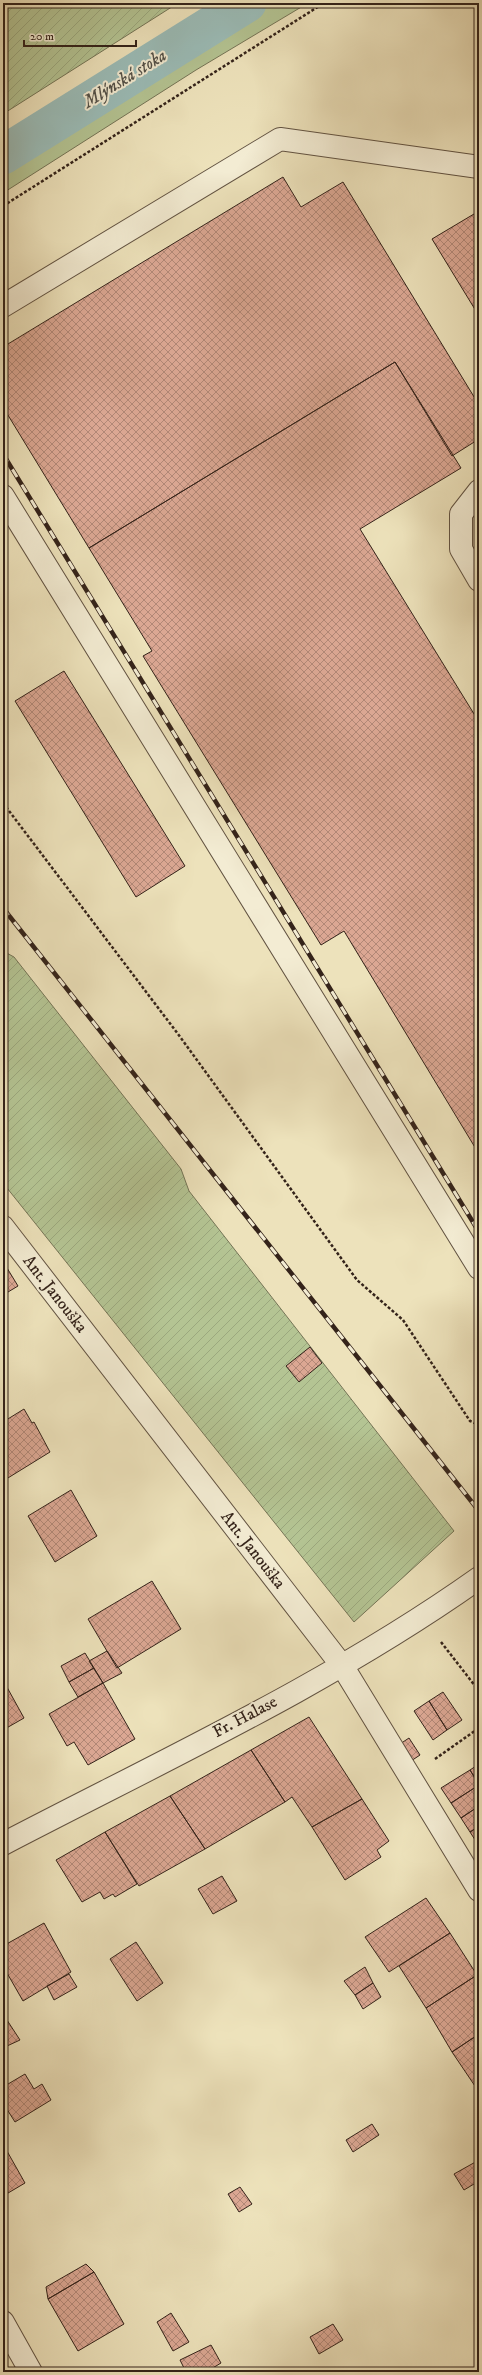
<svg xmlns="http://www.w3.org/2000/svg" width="482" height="2375" font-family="'IM FELL DW Pica',serif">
  <defs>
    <pattern id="garden-furrows" width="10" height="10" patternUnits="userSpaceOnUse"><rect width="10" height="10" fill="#b4c493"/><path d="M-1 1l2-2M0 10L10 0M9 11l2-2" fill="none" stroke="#9ba87e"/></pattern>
    <pattern id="building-cross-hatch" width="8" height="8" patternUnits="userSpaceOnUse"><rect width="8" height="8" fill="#dba793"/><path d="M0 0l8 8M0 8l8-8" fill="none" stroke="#b28877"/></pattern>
  </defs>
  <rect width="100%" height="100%" fill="#ede2bb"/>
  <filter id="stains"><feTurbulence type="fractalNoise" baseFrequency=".005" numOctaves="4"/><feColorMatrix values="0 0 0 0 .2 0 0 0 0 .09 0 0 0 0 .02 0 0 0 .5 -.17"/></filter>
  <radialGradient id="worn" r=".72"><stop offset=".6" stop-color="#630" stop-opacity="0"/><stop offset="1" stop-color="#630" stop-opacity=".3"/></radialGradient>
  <path fill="#b4c493" stroke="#747456" d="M267,3H308L196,70L3,193V171Z"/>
  <path fill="url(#garden-furrows)" stroke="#747456" d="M3,3H178L3,114Z
    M3,951L14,957L181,1169L189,1191L454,1531L354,1622L3,1183Z"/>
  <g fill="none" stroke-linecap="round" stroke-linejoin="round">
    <path stroke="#9bbcb7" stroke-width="39" d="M3,155L247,3"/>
  </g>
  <path fill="url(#building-cross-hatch)" stroke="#34231a" d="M283,177L301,207L343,182L479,405V439L452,456L395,362L89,548L3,407V347Z
    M479,211V316L432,239Z
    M395,362L461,468L360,529L479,722V1154L344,931L321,945L143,656L152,651L89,548Z
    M64,671L185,866L136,897L15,701Z
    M7,1268L18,1286L3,1295V1270Z
    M310,1347L322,1363L299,1382L286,1366Z
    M24,1409L32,1423L34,1422L50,1452L3,1481V1422Z
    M71,1490L97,1536L55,1562L28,1516Z
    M152,1581L181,1629L117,1668L88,1619Z
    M107,1651L122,1673L103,1683L89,1661Z
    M85,1653L94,1668L69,1682L61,1666Z
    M94,1668L103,1683L78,1697L69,1682Z
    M3,1680L24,1718L3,1730Z
    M103,1683L135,1739L88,1765L74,1742L67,1746L49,1714Z
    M443,1692L462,1720L447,1730L429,1701Z
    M429,1701L447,1730L433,1740L414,1711Z
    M309,1717L362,1799L312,1827L292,1797L285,1802L251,1750Z
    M409,1738L420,1755L408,1763L397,1746Z
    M251,1750L285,1802L205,1849L170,1796Z
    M479,1764V1784L470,1770Z
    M470,1770L479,1785L451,1803L441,1788Z
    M479,1785V1806L461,1818L451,1803Z
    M170,1796L205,1849L139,1886L105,1832Z
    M362,1799L389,1841L377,1850L381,1857L345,1880L312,1827Z
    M479,1806V1826L470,1832L461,1818Z
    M479,1826V1846L470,1832Z
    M105,1832L137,1884L115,1897L113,1894L104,1899L100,1892L82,1902L56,1860Z
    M222,1876L237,1901L213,1914L198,1889Z
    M426,1898L450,1933L389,1972L365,1937Z
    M44,1923L71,1972L23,2001L3,1966V1946Z
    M450,1933L477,1975L426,2008L399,1966Z
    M136,1942L163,1983L137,2001L110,1959Z
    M365,1967L373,1983L355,1995L344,1981Z
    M69,1974L77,1987L54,2000L47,1986Z
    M477,1975L479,1979V2034L452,2052L426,2008Z
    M373,1983L381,1997L363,2009L355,1995Z
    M5,2017L20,2040L7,2046L3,2038V2019Z
    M479,2034V2092L452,2052Z
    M25,2074L34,2089L42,2084L51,2100L15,2122L3,2103V2087Z
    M372,2124L379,2135L353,2152L346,2140Z
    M3,2144L25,2183L3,2196Z
    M479,2160V2181L464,2190L454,2174Z
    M240,2187L252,2204L239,2212L228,2194Z
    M86,2264L94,2272L48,2299L46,2287Z
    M94,2272L124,2324L78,2351L48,2299Z
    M171,2313L189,2342L173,2351L157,2322Z
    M333,2324L343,2340L319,2354L310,2337Z
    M211,2345L221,2363L206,2372H186L180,2360Z"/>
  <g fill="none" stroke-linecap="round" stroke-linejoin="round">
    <defs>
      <path id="minor" d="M3,306L280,139L479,167
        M479,491L461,514V549L479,580
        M3,496L479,1268
        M3,1227L343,1667L479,1890
        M3,1844C164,1760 331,1683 479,1578
        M3,2322L31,2372"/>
    </defs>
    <use href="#minor" stroke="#625342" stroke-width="24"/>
    <path stroke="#34231a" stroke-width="2.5" stroke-dasharray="3 2" stroke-linecap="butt" d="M3,206L324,3
      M3,803L178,1034L357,1280L403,1320L470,1421L479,1425
      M441,1642L479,1691
      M435,1759L479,1728"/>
    <use href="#minor" stroke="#f3ecd3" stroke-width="22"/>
    <defs>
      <path id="rail" d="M3,454L479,1232
        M3,908L479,1511"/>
    </defs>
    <use href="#rail" stroke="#34231a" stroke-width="4.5"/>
    <use href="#rail" stroke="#f3ecd3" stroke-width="3" stroke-dasharray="9" stroke-linecap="butt"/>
  </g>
  <g text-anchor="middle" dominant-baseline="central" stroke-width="4" stroke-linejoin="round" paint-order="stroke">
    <g font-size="17" fill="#34231a" stroke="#f3ecd3">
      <text transform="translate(55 1294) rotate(52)">Ant. Janouška</text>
      <text transform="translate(253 1550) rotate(52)">Ant. Janouška</text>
      <text transform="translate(245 1717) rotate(-28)">Fr. Halase</text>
    </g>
    <g font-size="18" font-style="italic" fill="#535149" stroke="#f3ecd3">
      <text transform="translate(125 79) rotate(-32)">Mlýnská stoka</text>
    </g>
  </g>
  <rect width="482" height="2375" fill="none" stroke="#ede2bb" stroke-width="16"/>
  <rect x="4" y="4" width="474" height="2367" fill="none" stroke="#34231a" stroke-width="2"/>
  <rect x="8" y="8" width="466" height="2359" fill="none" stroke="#34231a"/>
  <path d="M24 40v6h112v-6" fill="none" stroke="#34231a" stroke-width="2"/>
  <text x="30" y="40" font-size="12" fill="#34231a" stroke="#f3ecd3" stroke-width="3" paint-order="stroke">20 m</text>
  <rect width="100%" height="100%" filter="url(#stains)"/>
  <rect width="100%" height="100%" fill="url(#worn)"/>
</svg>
